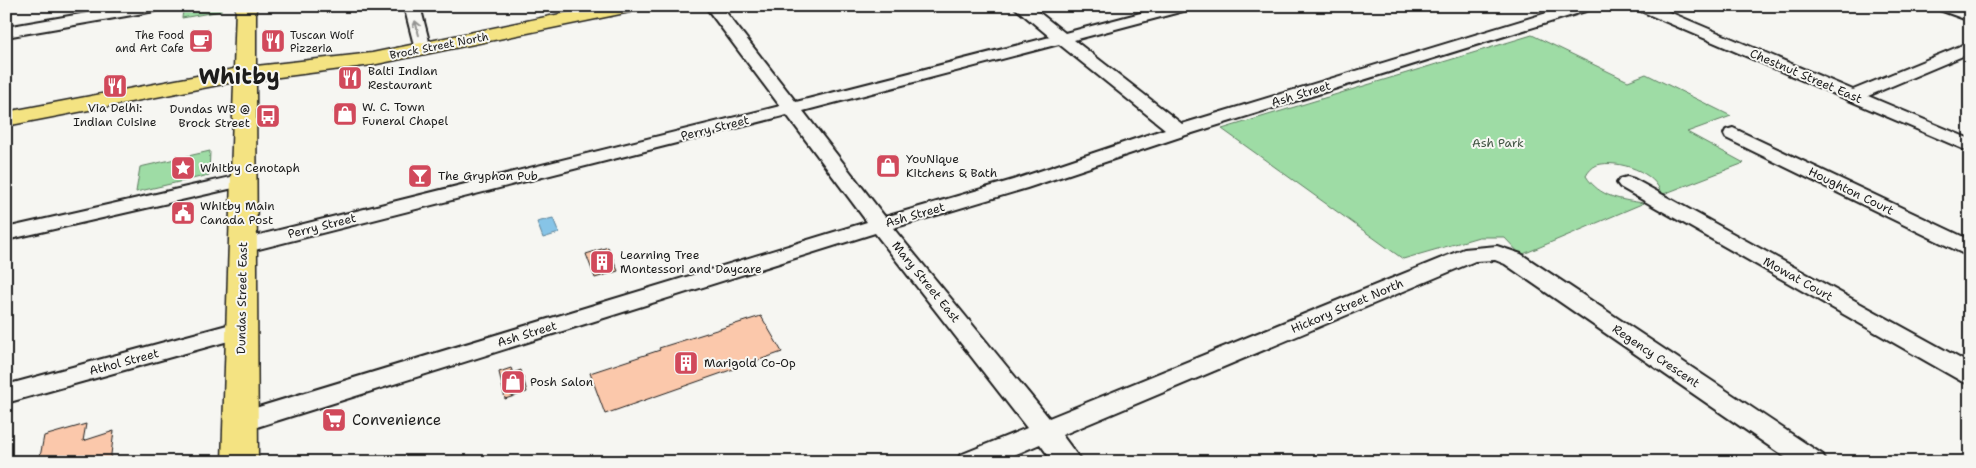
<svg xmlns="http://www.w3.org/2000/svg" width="1976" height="468" font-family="'Shantell Sans',sans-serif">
  <rect width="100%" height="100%" fill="#f6f6f2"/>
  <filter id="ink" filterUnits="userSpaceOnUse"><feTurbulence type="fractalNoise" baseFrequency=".02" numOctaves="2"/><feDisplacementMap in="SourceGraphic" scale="10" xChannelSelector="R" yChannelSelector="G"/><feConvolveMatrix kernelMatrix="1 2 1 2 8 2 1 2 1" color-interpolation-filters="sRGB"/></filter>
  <g filter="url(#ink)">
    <path fill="#9edca5" stroke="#5d7c60" d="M205,6H221V11L182,18L183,10Z
      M1532,35L1628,81L1646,74L1731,116L1687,132L1744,163L1661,195C1658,172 1617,159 1597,165C1592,167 1588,172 1586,176C1599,197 1621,200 1644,203L1521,255L1504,237H1479L1403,259L1222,129Z
      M210,151L209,175L136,192L140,167Z"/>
    <path fill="#87c4e7" stroke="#5c8196" d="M553,218L559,233L543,238L537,222Z"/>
    <path fill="#fbc8ab" stroke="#1c1c1c" d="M348,108L350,122L336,125L334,111Z
      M608,247L618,271L595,278L586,254Z
      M761,316L782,352L605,414L590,373L660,350L659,348Z
      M511,368L513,373L521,370L527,392L505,399L499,372Z
      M86,424L83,441L114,431L110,462H39L44,436Z"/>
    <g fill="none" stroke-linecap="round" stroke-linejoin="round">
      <defs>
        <path id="minor" d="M127,6H163L160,9L155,11L6,37V27Z
          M404,6H420L431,49L429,52H417L415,49Z
          M705,6H721L796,102L1050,37L1013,6H1031L1065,33L1167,6H1194L1191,9L1074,40L1182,124L1570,6H1595L1592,9L1186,135L1027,188L893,228L1049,418L1464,249L1497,246L1521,254L1823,455L1826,462H1792L1505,264L1495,260L1475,261L1062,435L1082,462H1053L1040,444L998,462H957L960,455L1027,428L875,233L241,432L232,429L228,422L232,415L867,222L787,115L243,253L235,251L232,246L235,241L780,106ZM1059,44L1165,129L1013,180L885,217L803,111Z
          M1633,6H1655L1853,90L1970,42V53L1868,96L1970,139V152L1636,9Z
          M1934,6H1957L1970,11V21L1937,9Z
          M1733,128L1970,240V255L1962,253L1726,138L1724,134L1726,130Z
          M244,174L251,176L254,180L251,184L6,240V228Z
          M1627,177L1634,179L1970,364V384L1961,381L1620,187L1617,183L1620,179Z
          M242,321L250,323L254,329L250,335L6,403V385Z"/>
        <path id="major" d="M236,6H256V66L372,53L599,6H640L637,10L630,12L372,65L256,80L258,462H222L234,82L6,126V112L234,69Z"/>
      </defs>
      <use href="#minor" stroke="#1c1c1c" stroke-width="4"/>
      <use href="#major" stroke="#1c1c1c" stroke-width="3"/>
      <use href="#minor" fill="#f6f6f2" fill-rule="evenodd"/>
      <use href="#major" fill="#f4e382" fill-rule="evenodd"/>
    </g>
    <defs><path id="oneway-shaft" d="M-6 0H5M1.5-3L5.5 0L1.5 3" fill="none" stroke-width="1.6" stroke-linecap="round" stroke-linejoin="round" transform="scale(1.25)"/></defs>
    <use stroke="#949492" href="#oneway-shaft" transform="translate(417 28) rotate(-105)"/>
  </g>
  <defs>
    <symbol id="cafe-square" viewBox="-11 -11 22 22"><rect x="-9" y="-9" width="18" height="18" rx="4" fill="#d1495b" stroke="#f6f6f2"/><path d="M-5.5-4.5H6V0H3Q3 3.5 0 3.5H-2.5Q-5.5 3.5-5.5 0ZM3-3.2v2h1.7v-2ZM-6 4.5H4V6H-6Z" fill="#fff"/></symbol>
    <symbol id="restaurant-square" viewBox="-11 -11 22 22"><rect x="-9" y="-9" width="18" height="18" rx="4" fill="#d1495b" stroke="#f6f6f2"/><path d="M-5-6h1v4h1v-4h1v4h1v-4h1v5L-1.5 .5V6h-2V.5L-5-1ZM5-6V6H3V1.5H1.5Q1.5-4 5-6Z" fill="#fff"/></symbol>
    <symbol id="shop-square" viewBox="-11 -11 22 22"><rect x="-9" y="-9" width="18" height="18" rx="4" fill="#d1495b" stroke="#f6f6f2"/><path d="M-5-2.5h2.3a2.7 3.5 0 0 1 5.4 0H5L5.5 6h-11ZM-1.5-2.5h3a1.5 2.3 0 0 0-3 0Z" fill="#fff"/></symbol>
    <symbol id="bus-square" viewBox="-11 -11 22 22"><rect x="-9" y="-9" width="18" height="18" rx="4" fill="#d1495b" stroke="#f6f6f2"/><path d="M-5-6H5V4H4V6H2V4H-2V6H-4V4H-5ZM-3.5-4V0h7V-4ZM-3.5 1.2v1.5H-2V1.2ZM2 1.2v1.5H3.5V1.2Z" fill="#fff"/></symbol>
    <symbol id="sight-square" viewBox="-11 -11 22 22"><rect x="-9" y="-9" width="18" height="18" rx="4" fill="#d1495b" stroke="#f6f6f2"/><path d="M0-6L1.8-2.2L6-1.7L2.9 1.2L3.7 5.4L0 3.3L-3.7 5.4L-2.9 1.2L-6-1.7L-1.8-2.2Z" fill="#fff"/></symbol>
    <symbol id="bar-square" viewBox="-11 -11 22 22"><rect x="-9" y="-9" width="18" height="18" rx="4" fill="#d1495b" stroke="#f6f6f2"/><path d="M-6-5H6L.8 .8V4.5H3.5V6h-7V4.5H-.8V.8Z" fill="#fff"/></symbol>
    <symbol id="civic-square" viewBox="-11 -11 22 22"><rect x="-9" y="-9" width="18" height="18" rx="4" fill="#d1495b" stroke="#f6f6f2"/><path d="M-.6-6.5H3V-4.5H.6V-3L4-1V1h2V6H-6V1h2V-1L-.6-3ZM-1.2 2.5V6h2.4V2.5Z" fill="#fff"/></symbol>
    <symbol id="building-square" viewBox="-11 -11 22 22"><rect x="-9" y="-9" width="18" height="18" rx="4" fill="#d1495b" stroke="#f6f6f2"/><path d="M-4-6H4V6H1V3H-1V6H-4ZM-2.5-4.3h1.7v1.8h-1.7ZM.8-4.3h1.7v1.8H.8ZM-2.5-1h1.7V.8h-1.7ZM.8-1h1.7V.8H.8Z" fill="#fff"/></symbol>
    <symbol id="supermarket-square" viewBox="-11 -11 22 22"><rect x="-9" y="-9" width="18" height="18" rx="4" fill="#d1495b" stroke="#f6f6f2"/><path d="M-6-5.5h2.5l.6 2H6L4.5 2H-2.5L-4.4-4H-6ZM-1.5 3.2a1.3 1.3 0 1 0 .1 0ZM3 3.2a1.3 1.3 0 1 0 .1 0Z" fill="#fff"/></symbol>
  </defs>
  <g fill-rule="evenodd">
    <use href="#cafe-square" x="187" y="27" width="28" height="28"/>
    <use href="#restaurant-square" x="259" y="27" width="28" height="28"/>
    <use href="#restaurant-square" x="336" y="64" width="28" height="28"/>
    <use href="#restaurant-square" x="101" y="72" width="28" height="28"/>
    <use href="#shop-square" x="331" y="100" width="28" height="28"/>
    <use href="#bus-square" x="254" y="102" width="28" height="28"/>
    <use href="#shop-square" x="874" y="152" width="28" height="28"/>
    <use href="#sight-square" x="169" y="154" width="28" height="28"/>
    <use href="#bar-square" x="406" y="162" width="28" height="28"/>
    <use href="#civic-square" x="169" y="199" width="28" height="28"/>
    <use href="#building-square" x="588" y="248" width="28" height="28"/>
    <use href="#building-square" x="672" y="349" width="28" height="28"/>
    <use href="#shop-square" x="499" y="368" width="28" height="28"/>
    <use href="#supermarket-square" x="320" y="406" width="28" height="28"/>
  </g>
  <g text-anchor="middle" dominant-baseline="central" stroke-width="4" stroke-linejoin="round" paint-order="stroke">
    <g font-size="11" fill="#1c1c1c" stroke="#f6f6f2" text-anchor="end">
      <text x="184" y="35">The Food<tspan x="184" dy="13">and Art Cafe</tspan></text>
      <text x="290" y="35" text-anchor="start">Tuscan Wolf<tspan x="290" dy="13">Pizzeria</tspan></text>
    </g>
    <g font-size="11" fill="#1c1c1c" stroke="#f6f6f2">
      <text transform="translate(439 46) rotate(-11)">Brock Street North</text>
    </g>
    <g font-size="12" fill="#1c1c1c" stroke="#f6f6f2" text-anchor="start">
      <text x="368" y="71">Balti Indian<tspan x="368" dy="14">Restaurant</tspan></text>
      <text x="362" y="107">W. C. Town<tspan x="362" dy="14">Funeral Chapel</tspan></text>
      <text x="115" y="108" text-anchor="middle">Via Delhi:<tspan x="115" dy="14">Indian Cuisine</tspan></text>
      <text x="250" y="109" text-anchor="end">Dundas WB @<tspan x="250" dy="14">Brock Street</tspan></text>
      <text x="906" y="159">YouNique<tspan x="906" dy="14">Kitchens &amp; Bath</tspan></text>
      <text x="200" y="168">Whitby Cenotaph</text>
      <text x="438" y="176">The Gryphon Pub</text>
      <text x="200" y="206">Whitby Main<tspan x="200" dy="14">Canada Post</tspan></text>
      <text x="620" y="255">Learning Tree<tspan x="620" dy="14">Montessori and Daycare</tspan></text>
      <text x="704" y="363">Marigold Co-Op</text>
      <text x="530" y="382">Posh Salon</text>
    </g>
    <g font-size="12" fill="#1c1c1c" stroke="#f6f6f2">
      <text transform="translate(1806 76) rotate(23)">Chestnut Street East</text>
      <text transform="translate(1301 94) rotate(-17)">Ash Street</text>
      <text transform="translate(715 128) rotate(-14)">Perry Street</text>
      <text transform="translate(1851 191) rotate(26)">Houghton Court</text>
      <text transform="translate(915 215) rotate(-16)">Ash Street</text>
      <text transform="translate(322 226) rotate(-14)">Perry Street</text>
      <text transform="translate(1798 279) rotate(29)">Mowat Court</text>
      <text transform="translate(926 282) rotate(51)">Mary Street East</text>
      <text transform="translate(242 298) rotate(-89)">Dundas Street East</text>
      <text transform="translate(1347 306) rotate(-23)">Hickory Street North</text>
      <text transform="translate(527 334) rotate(-17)">Ash Street</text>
      <text transform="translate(1656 356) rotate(34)">Regency Crescent</text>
      <text transform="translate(124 362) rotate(-15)">Athol Street</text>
    </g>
    <g font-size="12" fill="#435645" stroke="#f6f6f2">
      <text x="1498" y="143">Ash Park</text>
    </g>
    <g font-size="15" fill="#1c1c1c" stroke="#f6f6f2" text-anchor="start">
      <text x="352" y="420">Convenience</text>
    </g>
    <g font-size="22" font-weight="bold" fill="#1c1c1c" stroke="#f6f6f2">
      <text x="239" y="76">Whitby</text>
    </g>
  </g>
  <rect width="1976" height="468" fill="none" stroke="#f6f6f2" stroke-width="25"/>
  <rect x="12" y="12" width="1951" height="443" fill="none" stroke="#1c1c1c" stroke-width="2" filter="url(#ink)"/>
</svg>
